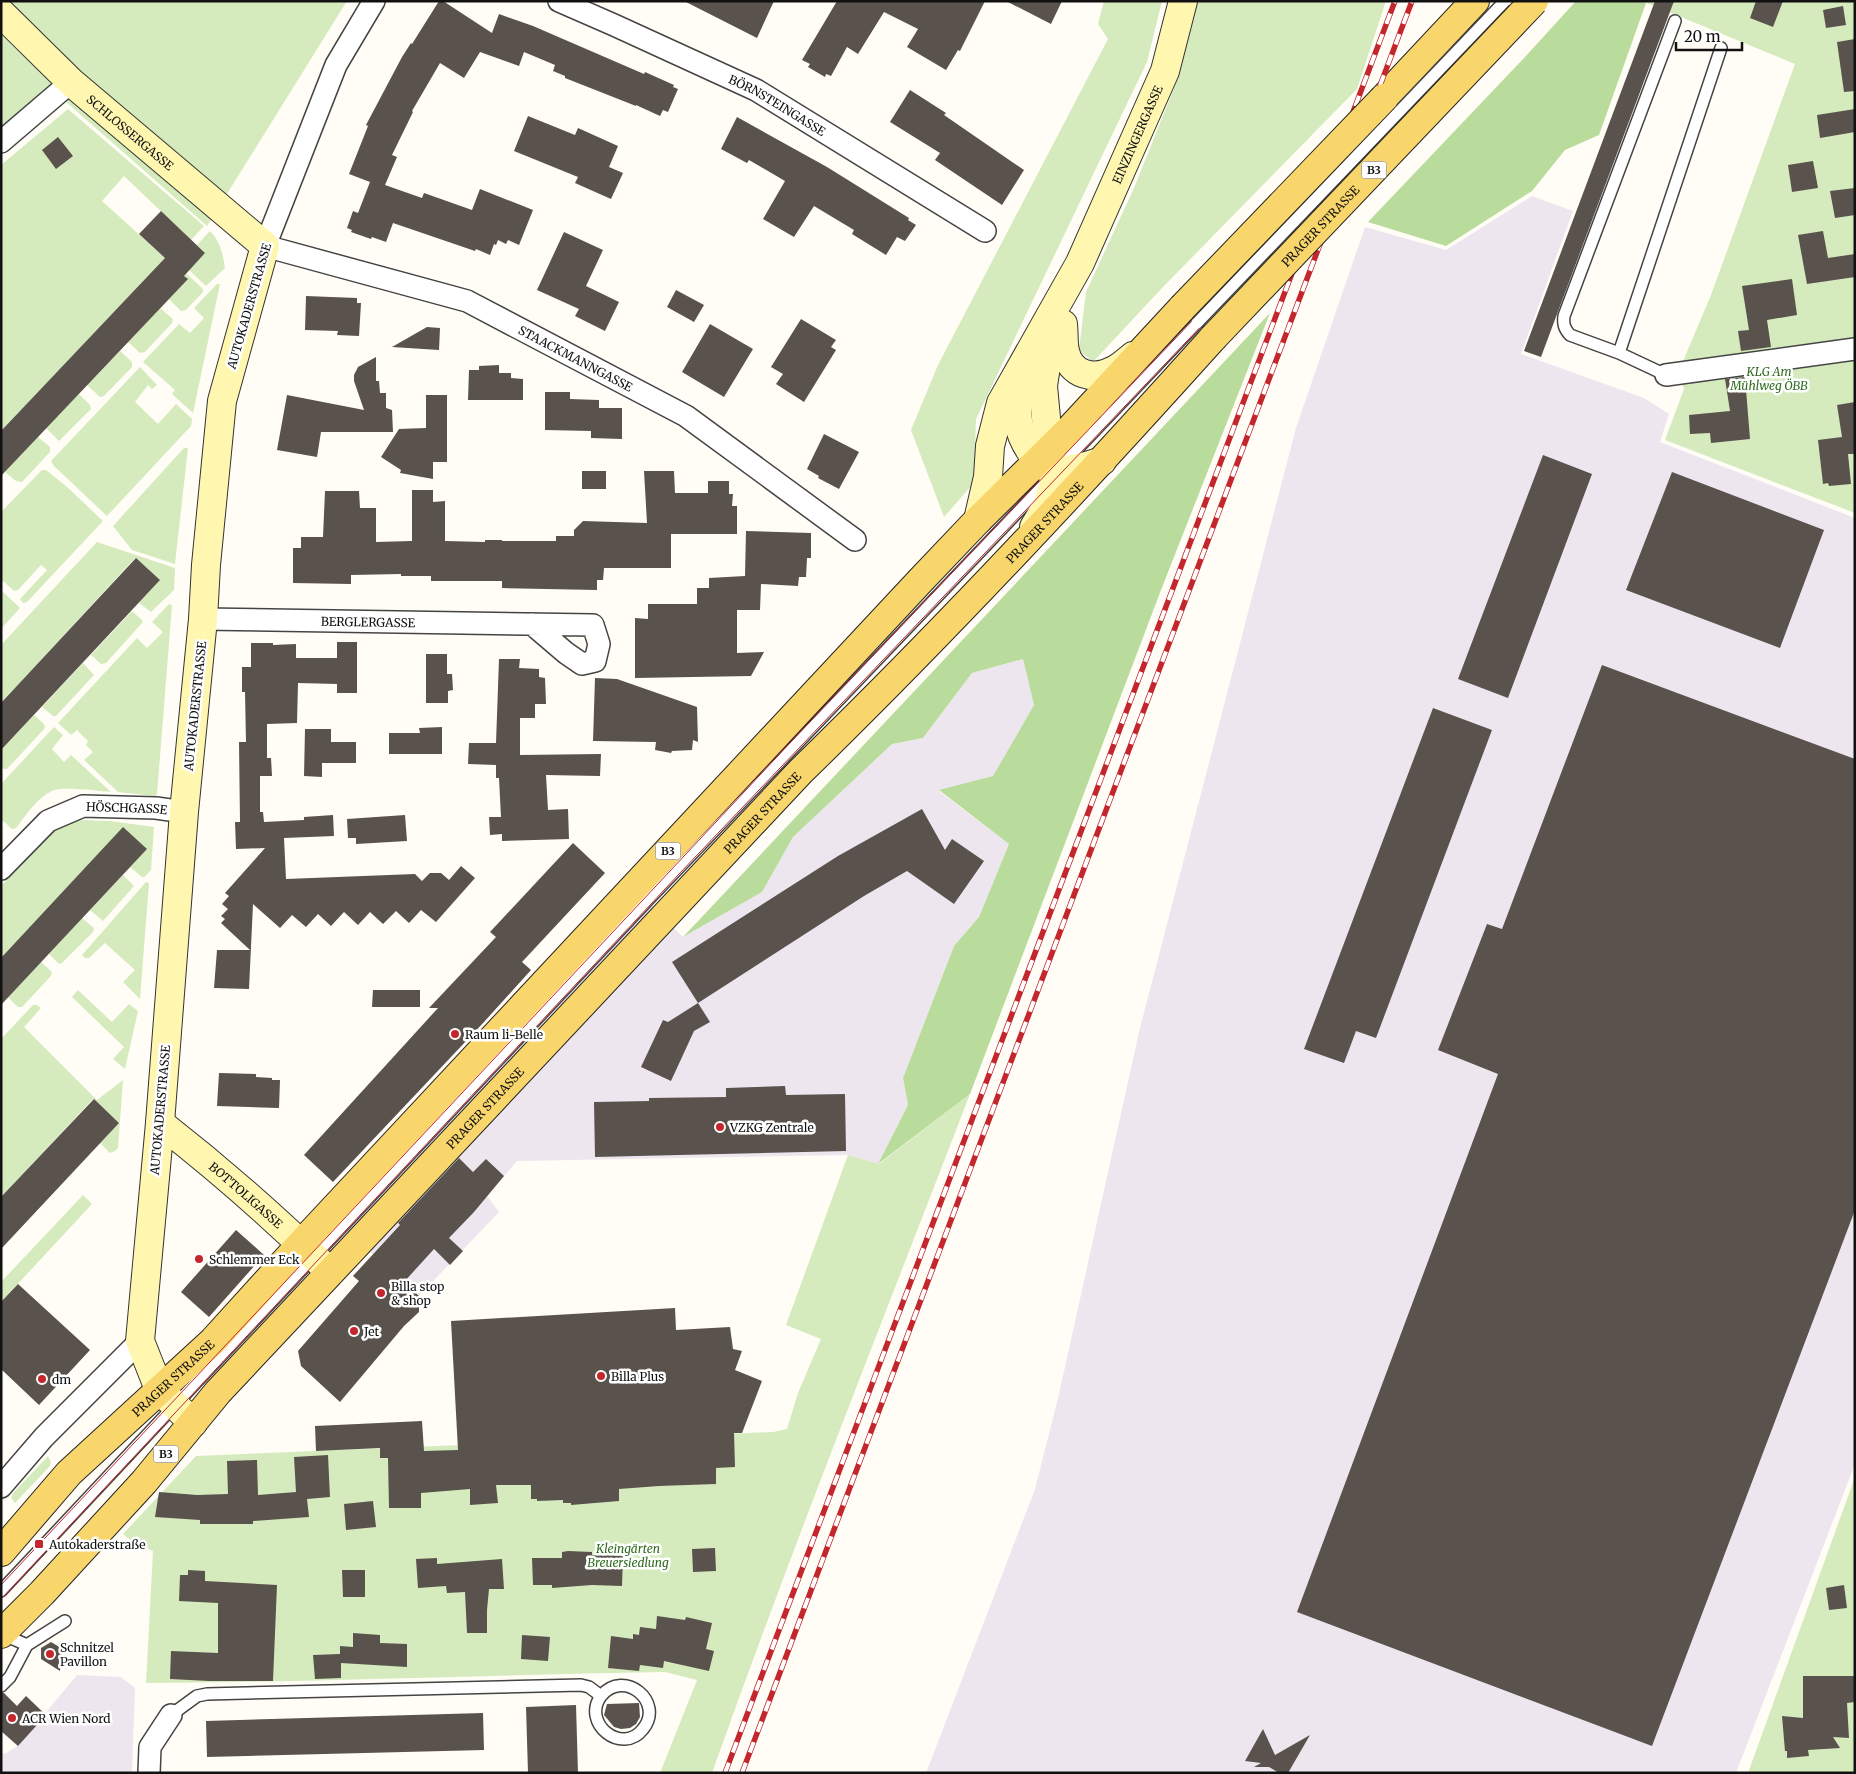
<svg xmlns="http://www.w3.org/2000/svg" width="1856" height="1774" font-family="Merriweather,serif">
  <rect width="100%" height="100%" fill="#fffdf5"/>
  <path fill="#eee6ef" d="M1532,196L1573,211L1521,354L1644,398L1669,414L1660,442L1855,518V1464L1736,1773H926L1035,1489L1059,1394L1139,1032L1296,428L1365,227L1446,250Z
    M1023,659L1034,705L993,776L939,791L1009,844L979,917L954,946L903,1078L908,1105L878,1164L848,1155L517,1161L487,1196L499,1212L419,1296L342,1226L647,901L683,937L762,892L793,837L892,744L923,738L972,673Z
    M77,1675L121,1677L135,1688L132,1773H1V1754L6,1753L18,1746Z"/>
  <path fill="#d5ebbd" d="M1,1H347L207,226L48,86L1,127Z
    M1104,1H1162L1147,62L976,419L974,483L944,517L911,430L938,365L1108,39L1098,24Z
    M1197,1H1386L1357,89L1162,288L1093,362L1079,350L1086,292L1134,188L1174,88Z
    M1642,1H1855V513L1665,440L1684,389L1678,373L1711,295L1795,64Z
    M68,109L204,226L191,240L124,176L102,201L165,258L1,431V165Z
    M210,231C220,241 223,254 225,268L206,286L189,270L205,253L197,245Z
    M186,273L203,289V292L186,310L181,311L169,299L187,279L184,276Z
    M217,284H220L193,413L172,394L175,390L143,362L179,324L190,333L204,318L194,308Z
    M160,308L173,319L172,323L145,352L140,353L128,342Z
    M120,351L132,362V367L104,396L100,397L87,385Z
    M140,367L157,385L152,389L148,385L135,402L158,424L176,404L192,419L191,426L107,516L54,466L51,461Z
    M79,394L90,405L91,409L59,441L46,428Z
    M38,437L50,447V452L22,482L16,481L5,472Z
    M184,448H188L175,564L132,550L113,526Z
    M42,470H46L66,486L103,521L27,602L23,603L20,599L47,570L41,565L18,590L14,591L1,579V512Z
    M97,542L175,568L174,590L151,612L139,603L160,580L135,558L1,703V645Z
    M1,590L20,608L1,629Z
    M169,604L172,605L157,794L155,796L118,792L84,760L93,752L86,745L88,741L77,730L71,735L58,723L137,638L147,648L163,632L152,622Z
    M132,611L143,621L142,623L106,663L101,664L91,655Z
    M83,663L94,675L56,716H53L42,707Z
    M34,715L44,724L45,728L7,769H4L1,767V750Z
    M54,727L63,735L52,749L64,762L71,755L111,792C99,791 61,786 52,791C37,798 26,815 16,828L12,829L1,819V784Z
    M79,820L110,821L154,827L151,870L144,877H142L130,867L147,849L1,958V886L55,829Z
    M123,875L134,886L103,921L90,910Z
    M146,882L149,883L140,999L123,982L135,970L105,943L89,958H85L82,955Z
    M82,918L94,928L93,932L61,964L58,963L49,954Z
    M41,962L52,972L51,976L22,1007H18L8,997Z
    M78,990L112,1022L129,1004L138,1011L125,1069L113,1059L124,1047L72,997Z
    M33,1005H37L41,1008L24,1027L97,1100L123,1080L118,1148L115,1151L110,1153L100,1143L119,1123L93,1099L1,1197V1039Z
    M970,1094C883,1320 793,1545 712,1773H660L697,1680L665,1672C492,1675 319,1682 146,1683L153,1551L134,1543L123,1534L196,1456L773,1432L787,1429L798,1393L821,1339L786,1325L848,1155L879,1164Z
    M83,1195L92,1204L1,1302V1282Z
    M48,1456L51,1462L50,1466L15,1503L11,1498L14,1492Z
    M1855,1477V1773H1748Z"/>
  <path fill="#b9dc9c" d="M1576,1H1642L1646,3L1599,135L1565,150L1532,191L1446,246L1368,222L1525,57Z
    M1270,313L1161,590L970,1094L878,1164L908,1105L903,1078L954,946L979,917L1009,844L939,790L993,776L1034,705L1023,659L972,673L923,738L892,744L793,837L762,892L683,937Z"/>
  <path fill="#5a524d" d="M439,1H443L492,33L499,14L533,26L644,74L645,72L674,85L673,87L678,89L668,112L663,110L660,116L636,105V106L565,78V76L553,71L555,65L524,52L519,66L480,52L464,78L440,63L412,111L413,112L392,155L397,157L385,185L422,198L424,193L472,210L480,189L533,210L519,245L508,240L506,244L498,240L496,245L494,244L490,255L476,249L475,251L393,223L386,242L372,237L371,239L351,232L352,230L347,228L353,211L358,213L370,182L349,174L368,126L366,125L402,57L411,43L412,44Z
    M684,1H774L757,38Z
    M837,1H985L960,51L958,50L946,70L907,47L918,29L884,12L858,54L847,47L831,76L826,74L825,77L808,67L810,64L802,60Z
    M1006,1H1062L1051,24Z
    M1655,1H1674L1541,357L1524,351Z
    M1756,1H1783L1773,27L1750,18Z
    M1843,6L1846,25L1826,28L1823,10Z
    M1855,39V91L1844,92L1837,42Z
    M910,90L946,113L944,115L1024,170L1002,205L935,160L940,153L890,122Z
    M1855,109V132L1820,138L1817,115Z
    M528,116L575,135L578,128L618,146L609,167L623,173L611,199L575,183L578,177L514,151Z
    M737,117L827,167L909,218L908,220L916,225L905,241L897,237L886,255L852,234L854,230L814,206L794,237L763,219L785,181L749,160L747,163L721,149Z
    M58,137L73,156L56,169L42,150Z
    M1813,161L1818,188L1792,192L1788,165Z
    M1855,188V215L1835,218L1830,191Z
    M161,211L205,253L184,276L188,279L1,476V431L165,258L139,234Z
    M1823,231L1828,258L1855,254V277L1807,284L1798,235Z
    M564,232L603,250L586,286L619,302L605,331L575,316L579,309L537,290Z
    M1792,279L1797,315L1767,320L1771,347L1741,351L1738,331L1749,330L1742,286Z
    M676,290L704,305L694,322L667,307Z
    M306,296L357,298V303H361L359,336L337,335L338,331L305,330Z
    M801,319L836,340L831,347L836,350L804,402L776,384L783,374L771,367Z
    M710,324L753,349L724,397L682,372Z
    M427,327L440,328L439,350L392,347Z
    M376,357V381H379L380,393H386V408L392,410L393,432H321L317,457L277,450L287,395L364,410L354,381V375L358,367Z
    M499,365V373H511V378L523,379V400H468L469,370H479V366Z
    M1745,377L1750,439L1711,443L1710,433L1690,434L1689,415L1730,411L1725,379Z
    M545,392H570V399L599,400V408H622V439L591,438V431L545,430Z
    M426,395H447V462H433V479L400,473L401,470L381,457L399,429L426,428Z
    M1855,402V454H1848L1851,484L1829,486L1828,483L1823,484L1818,440L1842,437L1837,405Z
    M824,434L859,452L839,489L818,478L819,476L807,469Z
    M1543,455L1592,474L1508,698L1458,679Z
    M582,471H606V489H582Z
    M644,471H674L675,493H708V481H729V494H733L732,506H737V534H671V568H604L603,580H597V590L502,588V581H431V576H401V574L351,575V584L293,583V548H301V537H323L325,491H359L360,508H376V542L412,541V490H433V502L445,501V541L485,542V540H502V541H556V536H574V530L583,521L647,523Z
    M1672,472L1824,530L1780,648L1626,590Z
    M746,531L811,533V558H807L806,577H799L798,586L761,584L760,610H737V653L764,652L751,676L635,678V618L648,619V604H697V588H709V578L745,576Z
    M136,558L160,580L1,750V703Z
    M337,642H357V693H337V684L298,683L297,723L267,724V758H271L272,776H260V812H263L264,822L304,820V817L333,815L334,836L284,838L286,879L415,874L422,881L430,873H441L449,880L461,866L475,878L436,922L421,910L409,923L396,911L383,924L370,912L358,925L344,912L331,926L318,914L306,927L292,915L280,928L253,904L249,989L214,988L217,950H250L221,923L225,919L221,916L228,909L222,904L229,896L225,893L265,848L236,849L235,822H240L239,742H246L245,692H242V667H251V643H273V645L296,644V658H337Z
    M426,654H447V674H452L453,690L448,691V703H426Z
    M499,659H520L519,668L539,669V677L545,678L546,704H535V718H520V755L601,754L600,776L546,775L548,810L568,809L569,839L502,841V834L490,835L489,817H501L499,778H496V765L468,764L469,743H496Z
    M1602,665L1855,759V1210L1652,1746L1297,1612L1498,1074L1438,1050L1487,924L1502,929Z
    M595,678L617,679L697,707L698,742L693,740L692,750L672,751L671,753L655,750L656,742L593,741Z
    M1433,708L1492,730L1376,1038L1356,1031L1344,1063L1304,1049Z
    M442,727V754H389V733H420L419,728Z
    M305,729H331V742H356V763H322V777L304,776Z
    M922,809L945,850L952,839L984,861L954,904L907,871L864,896L698,1003L672,962L838,856Z
    M405,815L407,841L356,844V838H348L347,819Z
    M123,827L147,849L1,1005V958Z
    M573,843L605,873L522,962L531,970L484,1022L333,1182L304,1155L438,1008H429L496,937L490,932Z
    M373,990H420V1007H372Z
    M698,1003L710,1022L694,1031L671,1081L641,1067L663,1020L668,1022Z
    M219,1073L256,1074V1077L272,1078V1080H280L279,1108L217,1106Z
    M785,1086L786,1095L845,1094L846,1151L595,1157L594,1102L649,1101V1098L726,1097V1088Z
    M94,1099L119,1123L1,1249V1197Z
    M459,1158L473,1172L486,1159L504,1176L474,1212L449,1238L463,1251L450,1265L434,1249L404,1282L419,1296V1312L404,1326L340,1402L301,1366L298,1351L359,1281L353,1276L400,1225L398,1223Z
    M236,1230L264,1255L209,1317L181,1292Z
    M18,1284L90,1350L39,1405L1,1369V1302Z
    M675,1308L676,1330L730,1327L733,1349L742,1351L735,1370L762,1381L742,1433H734L735,1467L716,1468V1484L659,1486L619,1489V1501L571,1505V1503H563V1500L537,1501V1499H531V1485H496L498,1503L470,1505V1489L421,1493V1508H389L388,1458H380V1448L316,1451L315,1426L422,1421L424,1451L458,1450L451,1321Z
    M328,1455L330,1497L307,1499L309,1517L253,1521V1524H200V1520L155,1517L159,1492L197,1495L228,1494L227,1461L257,1460L258,1495L296,1492L294,1457Z
    M373,1501L376,1527L346,1530L344,1504Z
    M715,1548L716,1571L693,1572L692,1549Z
    M568,1551L592,1552V1555L623,1556L622,1586L592,1585L552,1588V1585H533L532,1558H562V1552Z
    M437,1558V1564L502,1559L504,1589H489L487,1610V1633H467L465,1592L447,1593L446,1586L418,1588L416,1559Z
    M188,1570L205,1571V1581L277,1585L273,1681H209L170,1679L171,1651L218,1653V1603L179,1601L180,1575H188Z
    M342,1570H365V1597H343Z
    M1844,1585L1847,1608L1829,1610L1826,1588Z
    M657,1616L685,1620L686,1617L712,1623L706,1649L714,1651L709,1671L664,1661L663,1668L640,1665L639,1671L608,1668L611,1636L633,1639V1634L639,1635L640,1627L656,1629Z
    M353,1633L380,1635V1643L407,1644V1667L341,1663V1678L315,1679L313,1655L340,1654V1646L353,1647Z
    M522,1635L550,1637L548,1661L521,1659Z
    M51,1642L61,1648L60,1671L41,1659V1648Z
    M1803,1676H1855V1702L1847,1703L1849,1738L1833,1737L1840,1748L1808,1750L1809,1756L1787,1758V1751H1785L1782,1716L1803,1718Z
    M1,1693H4L17,1706L26,1696L46,1715L18,1746L1,1731Z
    M639,1703L640,1717L636,1724L630,1728L621,1729L614,1727L604,1715L607,1704Z
    M576,1705L578,1773H528L526,1707Z
    M483,1713L484,1750L207,1757L206,1721Z
    M1263,1729L1275,1755L1310,1735L1288,1773H1279L1269,1767H1254L1261,1763L1245,1761Z"/>
  <g fill="none" stroke-linecap="round" stroke-linejoin="round">
    <defs>
      <path id="lane" d="M1619,353L1570,335C1564,328 1563,324 1564,316L1675,21
        M1666,375L1619,353L1721,48
        M1062,465L1197,323
        M1,1591L647,901L1049,479
        M2,1634L27,1645L65,1621
        M1,1686L10,1677L27,1645
        M171,1715L197,1696L207,1694L581,1685L589,1687L601,1696C624,1668 665,1702 643,1729C622,1756 581,1723 601,1696"/>
      <g id="street">
        <path id="s1" d="M374,1L336,65L265,246L467,301L686,416L855,540"/>
        <path id="s2" d="M559,1L614,25L756,90L985,231"/>
        <path d="M1,142L71,82"/>
        <path d="M1666,375L1855,349"/>
        <path id="s3" d="M203,619L593,625L599,644L595,661L582,664L566,653L532,624"/>
        <path id="s4" d="M1,869L48,821L83,806L156,808L184,812"/>
        <path d="M1,1487L44,1437L140,1341"/>
        <path d="M149,1773L150,1747L171,1715"/>
      </g>
      <g id="secondary">
        <path id="s5" d="M1,13L71,82L265,246L222,401L206,565L203,619L184,812L160,1123L140,1341L159,1389L193,1423"/>
        <path d="M1063,324C1064,332 1063,343 1065,351C1070,375 1094,381 1114,370C1121,367 1127,361 1133,356"/>
        <path d="M1018,382C1016,412 1015,431 1034,456C1039,462 1048,470 1056,470C1072,471 1087,466 1102,461"/>
        <path id="s6" d="M978,520L988,477L990,446L1001,403L1080,263L1165,71L1183,1"/>
        <path d="M1034,527L1047,506L1053,488L1054,470L1049,450L1043,386L1047,359L1062,327"/>
        <path id="s7" d="M160,1123C219,1169 276,1219 330,1272"/>
      </g>
      <g id="primary">
        <path d="M1384,98L1475,1"/>
        <path id="s8" d="M1,1552L69,1473L213,1341L301,1244L920,581L978,520L1069,430L1182,308"/>
        <path id="s9" d="M1,1634L42,1593L144,1482L218,1392L801,771C944,632 1080,486 1213,338"/>
      </g>
    </defs>
    <use href="#lane" stroke="#444" stroke-width="14"/>
    <use href="#street" stroke="#444" stroke-width="24"/>
    <use href="#secondary" stroke="#333" stroke-width="30"/>
    <use href="#primary" stroke="#222" stroke-width="30"/>
    <use href="#lane" stroke="#fff" stroke-width="11"/>
    <use href="#street" stroke="#fff" stroke-width="21"/>
    <use href="#secondary" stroke="#fff6b0" stroke-width="28"/>
    <use href="#primary" stroke="#f9d66b" stroke-width="28"/>
    <path stroke="#c4262e" stroke-width="1" d="M1,1585L790,743L1497,1
      M1,1599L679,874L1511,1"/>
    <defs>
      <path id="rail" d="M725,1773L1395,1
        M742,1773L1412,1"/>
    </defs>
    <use href="#rail" stroke="#c4262e" stroke-width="5.5"/>
    <use href="#rail" stroke="#fff" stroke-width="4" stroke-dasharray="11" stroke-linecap="butt"/>
    <defs>
      <path id="lane-bridge" d="M1197,323L1505,1"/>
      <g id="primary-bridge">
        <path d="M1182,308L1384,98"/>
        <path id="s10" d="M1213,338L1534,1"/>
      </g>
    </defs>
    <use href="#lane-bridge" stroke="#444" stroke-width="14" stroke-linecap="butt"/>
    <use href="#primary-bridge" stroke="#222" stroke-width="30" stroke-linecap="butt"/>
    <use href="#lane-bridge" stroke="#fff" stroke-width="11"/>
    <use href="#primary-bridge" stroke="#f9d66b" stroke-width="28"/>
  </g>
  <g fill="#c4262e" stroke="#fff" stroke-width="2">
    <circle cx="455" cy="1034" r="5"/>
    <circle cx="720" cy="1127" r="5"/>
    <circle cx="199" cy="1259" r="5"/>
    <circle cx="381" cy="1293" r="5"/>
    <circle cx="354" cy="1331" r="5"/>
    <circle cx="601" cy="1376" r="5"/>
    <circle cx="42" cy="1379" r="5"/>
    <rect x="34" y="1539" width="10" height="10" rx="2.5"/>
    <circle cx="50" cy="1654" r="5"/>
    <circle cx="12" cy="1718" r="5"/>
  </g>
  <g text-anchor="middle" dominant-baseline="central" stroke-width="5" stroke-linejoin="round" paint-order="stroke">
    <g fill="#fff" stroke="#585858" stroke-width="1">
      <rect x="1361.5" y="161.5" width="25" height="17" rx="4"/>
      <rect x="655.5" y="842.5" width="25" height="17" rx="4"/>
      <rect x="153.5" y="1445.5" width="25" height="17" rx="4"/>
    </g>
    <g font-size="11" font-weight="bold" fill="#111">
      <text x="1374" y="170">B3</text>
      <text x="668" y="851">B3</text>
      <text x="166" y="1454">B3</text>
    </g>
    <g font-size="12" fill="#111" stroke="#fff">
      <text stroke="none"><textPath href="#s2" startOffset="242">BÖRNSTEINGASSE</textPath></text>
      <text stroke="none"><textPath href="#s5" startOffset="176">SCHLOSSERGASSE</textPath></text>
      <text stroke="none"><textPath href="#s6" startOffset="421">EINZINGERGASSE</textPath></text>
      <text stroke="none"><textPath href="#s10" startOffset="155">PRAGER STRASSE</textPath></text>
      <text transform="translate(249 306) rotate(-74)">AUTOKADERSTRASSE</text>
      <text stroke="none"><textPath href="#s1" startOffset="601">STAACKMANNGASSE</textPath></text>
      <text stroke="none"><textPath href="#s9" startOffset="1525">PRAGER STRASSE</textPath></text>
      <text stroke="none"><textPath href="#s3" startOffset="165">BERGLERGASSE</textPath></text>
      <text transform="translate(195 706) rotate(-84)">AUTOKADERSTRASSE</text>
      <text stroke="none"><textPath href="#s4" startOffset="149">HÖSCHGASSE</textPath></text>
      <text stroke="none"><textPath href="#s9" startOffset="1120">PRAGER STRASSE</textPath></text>
      <text stroke="none"><textPath href="#s9" startOffset="715">PRAGER STRASSE</textPath></text>
      <text transform="translate(160 1110) rotate(-85)">AUTOKADERSTRASSE</text>
      <text stroke="none"><textPath href="#s7" startOffset="112">BOTTOLIGASSE</textPath></text>
      <text stroke="none"><textPath href="#s8" startOffset="245">PRAGER STRASSE</textPath></text>
    </g>
    <g font-size="12" font-style="italic" fill="#2f6b1f" stroke="#fff">
      <text x="1769" y="371">KLG Am<tspan x="1769" dy="14">Mühlweg ÖBB</tspan></text>
      <text x="628" y="1548">Kleingärten<tspan x="628" dy="14">Breuersiedlung</tspan></text>
    </g>
    <g font-size="12" fill="#111" stroke="#fff" text-anchor="start">
      <text x="465" y="1034">Raum li-Belle</text>
      <text x="730" y="1127">VZKG Zentrale</text>
      <text x="209" y="1259">Schlemmer Eck</text>
      <text x="391" y="1286">Billa stop<tspan x="391" dy="14">&amp; shop</tspan></text>
      <text x="364" y="1331">Jet</text>
      <text x="611" y="1376">Billa Plus</text>
      <text x="52" y="1379">dm</text>
      <text x="49" y="1544">Autokaderstraße</text>
      <text x="60" y="1647">Schnitzel<tspan x="60" dy="14">Pavillon</tspan></text>
      <text x="22" y="1718">ACR Wien Nord</text>
    </g>
  </g>
  <rect width="1856" height="1774" fill="none" stroke="#111111" stroke-width="5"/>
  <path d="M1676 42v8h66v-8" fill="none" stroke="#111111" stroke-width="2.5"/>
  <text x="1684" y="42" font-size="15" fill="#111111" stroke="#ffffff" stroke-width="4" paint-order="stroke">20 m</text>
</svg>
